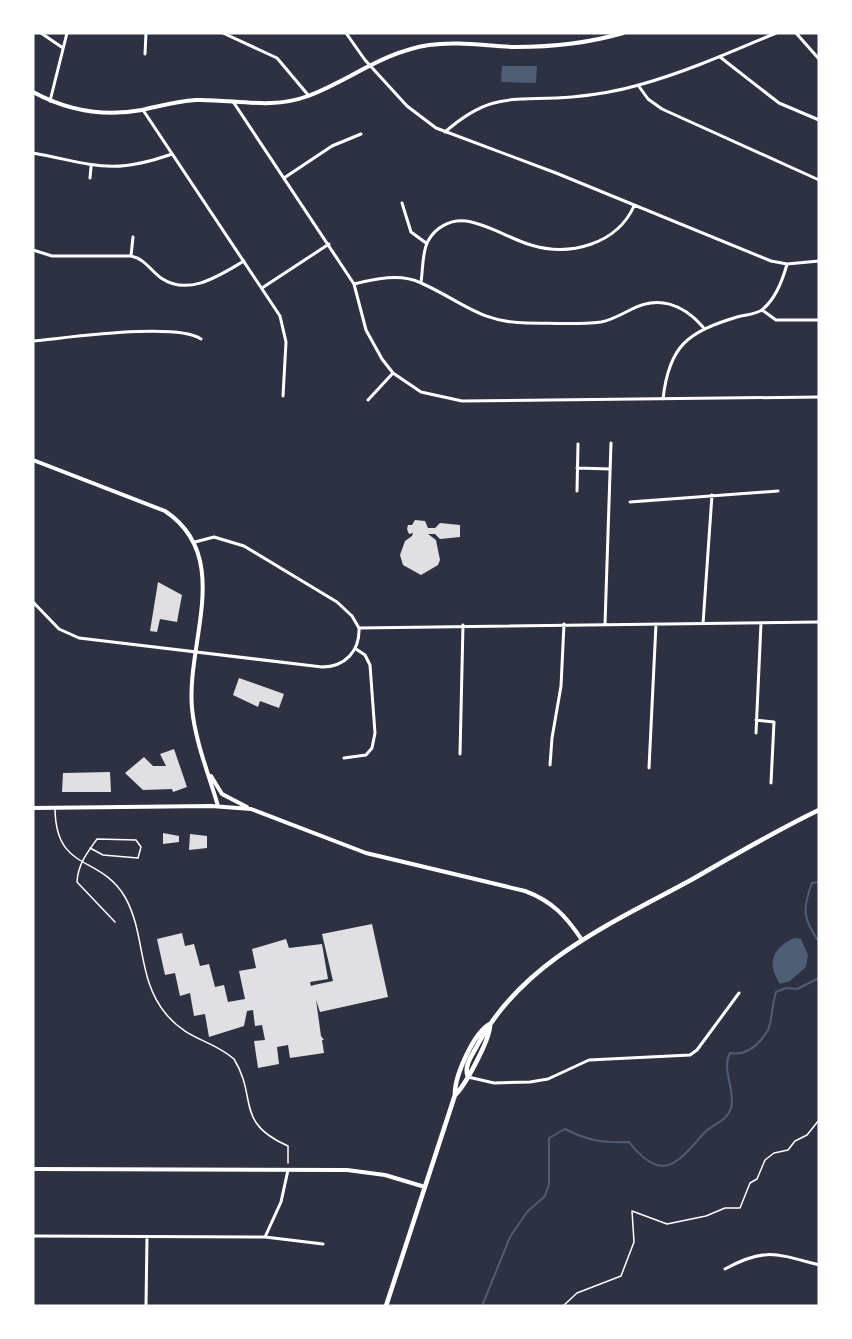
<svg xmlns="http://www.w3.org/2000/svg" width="852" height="1339" font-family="'Alegreya Sans',sans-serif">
  <rect width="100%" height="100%" fill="#2d3142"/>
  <path fill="#4f5d75" d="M502,66H537L536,83L501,82Z
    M794,938L801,939L808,955L806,967L790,981L780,984C767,964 771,949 794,938Z"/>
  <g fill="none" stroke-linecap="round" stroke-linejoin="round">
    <path stroke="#4f5d75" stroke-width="2" d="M819,882L812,883C802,909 803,919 819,942
      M482,1306L510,1237L527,1212L545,1196L549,1184V1138L565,1129C588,1141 604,1143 629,1142C662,1184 677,1164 704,1133C713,1124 727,1121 731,1108C736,1090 721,1070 730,1053C747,1056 759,1045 768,1030C772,1022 772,1004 776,992L786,988L797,989L819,978
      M718,1306H818"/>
  </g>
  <path fill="#e0e0e3" d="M415,520L425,521L428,528H435L440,523L460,525V537L440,539L435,534H428L436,540L440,560L438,565L421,575L403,565L400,555L405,541L412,536L413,533L409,534L407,529L408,525H412Z
    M158,582L182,595L177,622L160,619L157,632L150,631Z
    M239,678L284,694L279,708L260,701L258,707L233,695Z
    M174,749L187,787L173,792L172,789L143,790L125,773L144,757L153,766H166L160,754Z
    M110,772L111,792H62L63,773Z
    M163,833L179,836V842L163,844Z
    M190,834L207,836V848L189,850Z
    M372,924L388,997L320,1012L316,1000L321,1036L324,1040H322L324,1053L290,1058L288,1045L277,1047L279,1064L258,1068L254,1041L265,1040L262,1025L255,1026L253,1010L247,1011L244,1026L209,1037L205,1014L194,1016L190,993L180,996L175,973L165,975L157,939L182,933L185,946L194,944L200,966L209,964L215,987L224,985L228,1002L245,999L239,971L256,968L252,949L286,939L289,948L322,944L328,979L310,982L311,986L314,985L333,981L322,934Z"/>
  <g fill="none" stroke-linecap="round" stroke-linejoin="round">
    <path stroke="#fff" stroke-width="1.5" d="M563,1306L577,1293L621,1276L634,1242L632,1211L667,1224L706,1216L725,1208H740L750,1183L757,1179L765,1160L774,1153L788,1150L795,1141L807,1135L819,1120"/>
    <path stroke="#fff" stroke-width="1.5" d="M55,809C56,873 100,854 125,897C146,934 137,980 166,1014C187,1040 212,1040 234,1059C258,1098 234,1122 288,1146V1163
      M90,848L103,855L138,858L141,847L136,840L97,839C87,853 78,864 77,882L115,922"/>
    <path stroke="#fff" stroke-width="3" d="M41,33L63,48
      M223,33L277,58L309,96
      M346,33L365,60L407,106L436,128L556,173L771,261L787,264L819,261
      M796,33L819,59
      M145,54L146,33
      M720,57L779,103L819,120
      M638,85L648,99L662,109L819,180
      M50,101L67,33
      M234,103L354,284L366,330L382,359L393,373L421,392L462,401L819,397
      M143,110L280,316L286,342L283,396
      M445,132C493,90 514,102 572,97C594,95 618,91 639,85C686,72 731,52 776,33
      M33,153C93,164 110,176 172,154
      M90,178L91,167
      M284,178L332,146L361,134
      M402,203L411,232L426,243
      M33,250L52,256H131C145,259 150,270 161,278C189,297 220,275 244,261
      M131,256L133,237
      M421,282C423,270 422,252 428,241C435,228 450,219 466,221C488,224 510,239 531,245C570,257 617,244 634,206
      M354,284C375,279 400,273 421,283C460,300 480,323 527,323C551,323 577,325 601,322C612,320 620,315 630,310C658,295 683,304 703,327
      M262,288L329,244
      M762,310L776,320H819
      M33,341C67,338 176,322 201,339
      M663,399C669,345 688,332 737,317C745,315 758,314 763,309C776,298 783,279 787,264
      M368,400L393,373
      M577,468L610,469
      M577,491L578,444
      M630,502L778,491
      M195,542L214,537L244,546L337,602L352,616L359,628
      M33,602L59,629L79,638L322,667C345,667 360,651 359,628
      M605,624L611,443
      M703,624L712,495
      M359,628L819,622
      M756,720L774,722L771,783
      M756,733L761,623
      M460,754L463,625
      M344,758L366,755L372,748L375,733L370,665L365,655L356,649
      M550,765L552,738L561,686L564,624
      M649,768L656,624
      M468,1077L494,1083L530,1082L548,1079L589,1060L690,1055L697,1050L739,993
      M33,1236L265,1237L323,1244
      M265,1237L281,1202L288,1170
      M725,1269C765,1247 777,1254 819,1265
      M146,1306L147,1237"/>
    <path stroke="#fff" stroke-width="4" d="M33,92C68,111 103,117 142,110C160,106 177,101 196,100C234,99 271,110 308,96C350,80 383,52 429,45C457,41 486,46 515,47C550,47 589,43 623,33
      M33,1169L347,1170L385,1175L425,1187"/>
    <path stroke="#fff" stroke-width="4" d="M33,460L165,511C234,557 186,642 192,708C195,741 209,775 218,806
      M211,776L222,794L247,807
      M33,808L211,806L251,809L366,853L525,891C552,901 566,916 582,940"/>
    <path stroke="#fff" stroke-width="4.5" d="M468,1077C463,1066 473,1054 478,1044C523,961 612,923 691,880C733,856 775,831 819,810
      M455,1095C465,1086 491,1038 490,1024
      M386,1306L455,1095C454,1077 474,1032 490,1024"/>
  </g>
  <rect width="852" height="1339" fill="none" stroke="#ffffff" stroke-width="69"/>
</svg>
